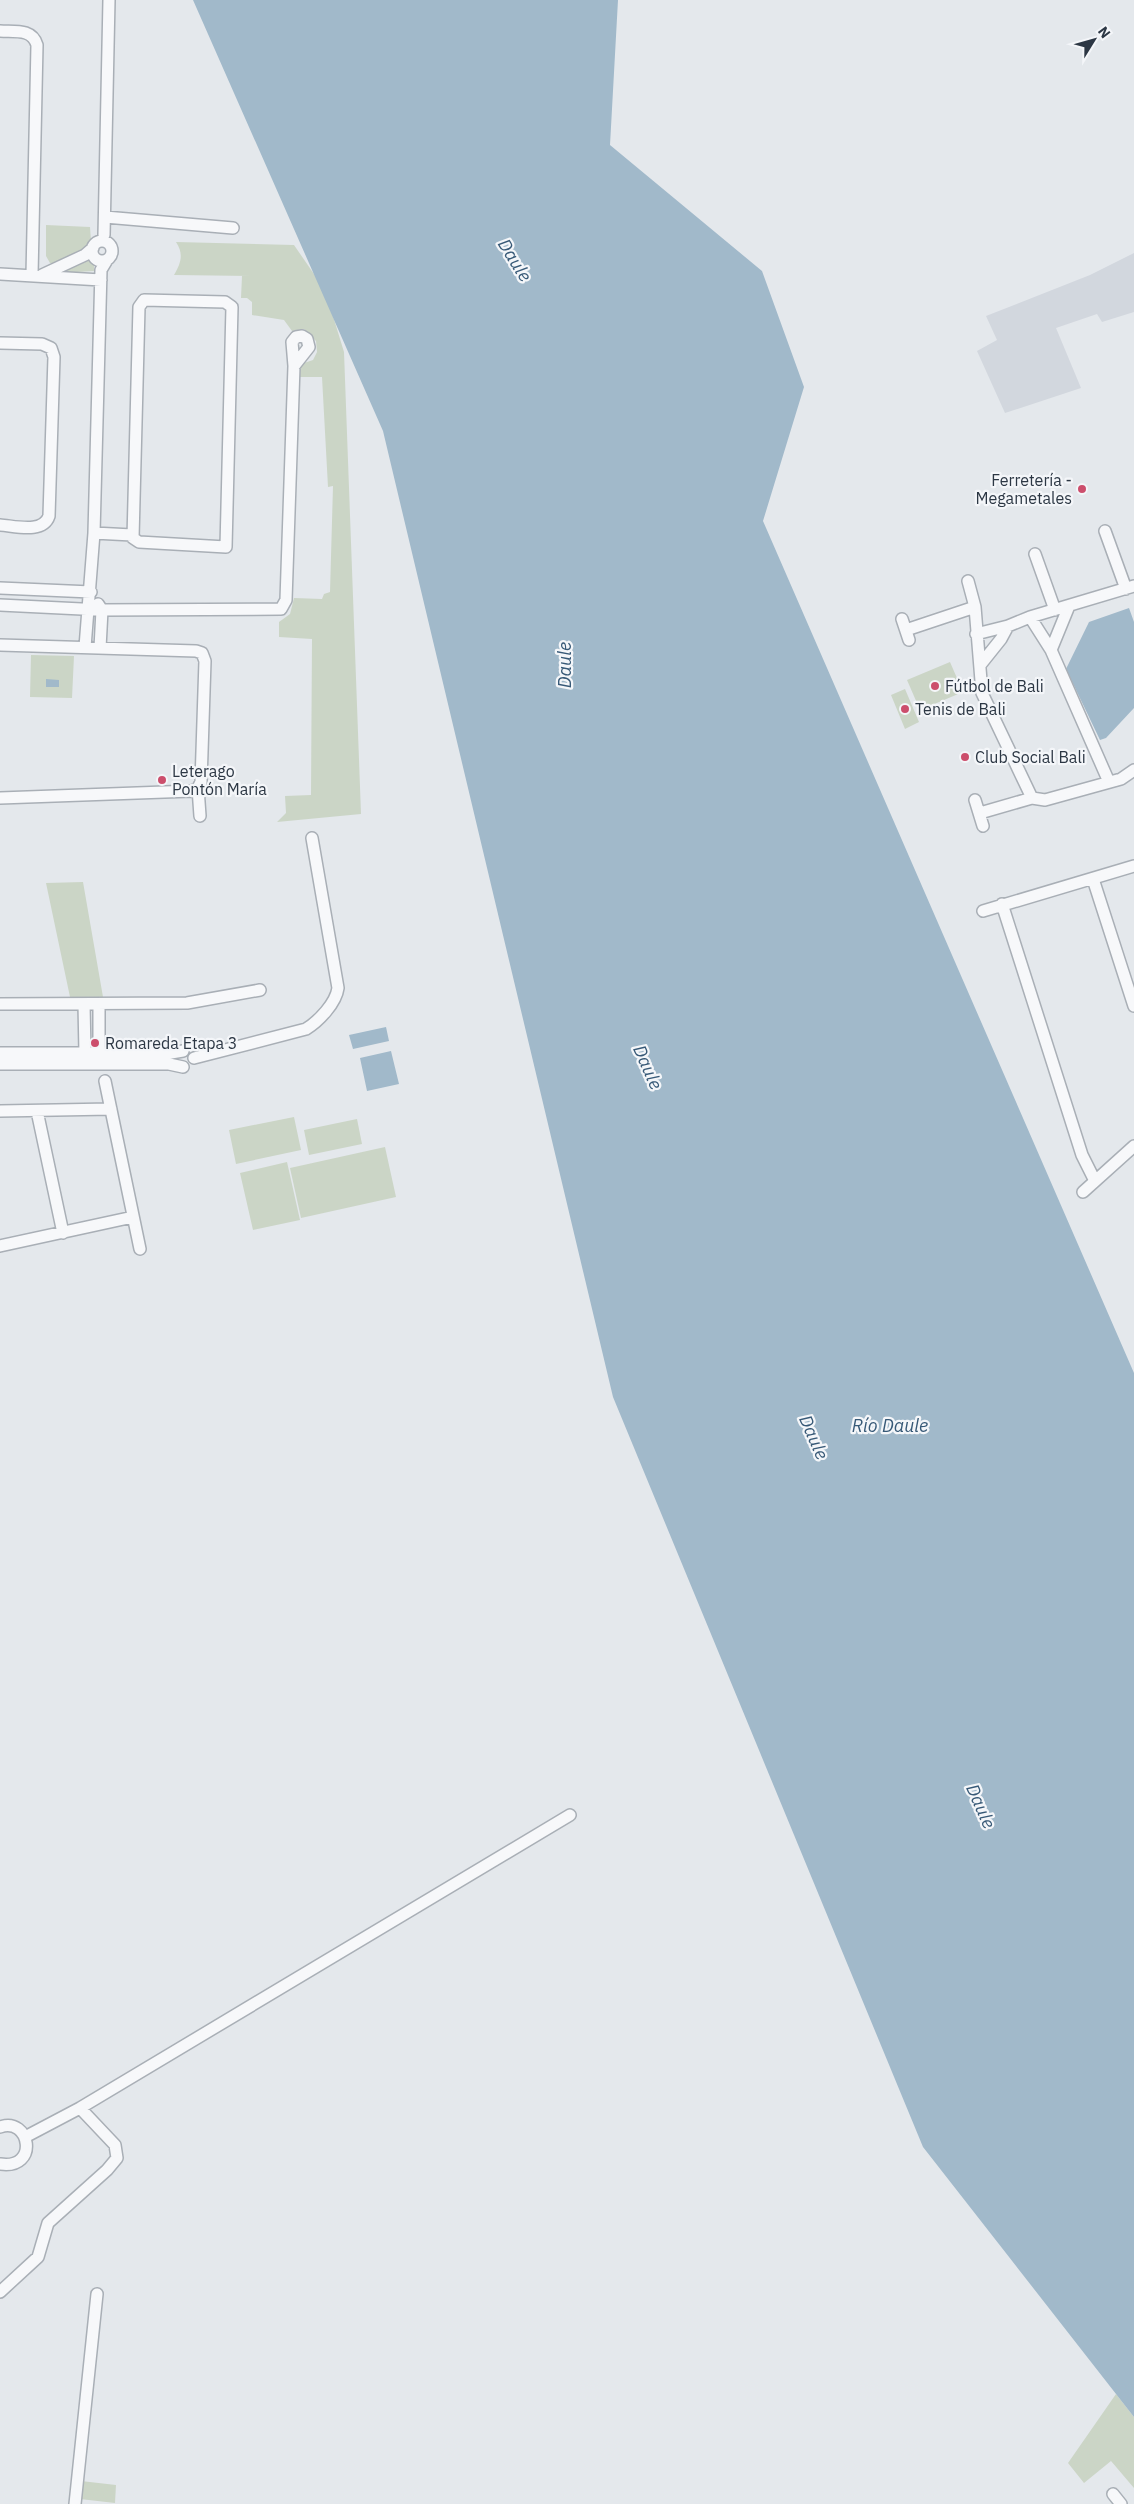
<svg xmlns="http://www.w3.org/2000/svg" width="1134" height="2504" font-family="'IBM Plex Sans',sans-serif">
  <rect width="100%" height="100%" fill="#e4e8ec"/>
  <path fill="#d2d7de" d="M1134,253V312L1102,322L1097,314L1056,328L1081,388L1005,413L977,351L997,340L986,316L1090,275Z"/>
  <path fill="#cbd5c6" d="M46,225L90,227L91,241L85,248L55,263H50L46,256Z
    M176,242L294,245L325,290L344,352L361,814L277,822L286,813L285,796L311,795L312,639L279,637V622L290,614L294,598L322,599L324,594L330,592L333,486L328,487L322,377H300L301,364L313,360L317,352L316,341L304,329L292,331L284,320L252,315V302L247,298H241L242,276H251L174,275C181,263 184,254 176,242Z
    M90,260L94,264V271L60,273Z
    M31,655L74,656L72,698L30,697Z
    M950,662L963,692L920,710L907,680Z
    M905,689L919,722L905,729L891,695Z
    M83,882L103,997H70L46,883Z
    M294,1117L301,1150L236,1164L229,1130Z
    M357,1119L362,1144L309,1155L304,1130Z
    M385,1147L396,1197L301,1218L290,1168Z
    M287,1162L300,1220L253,1230L240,1173Z
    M1116,2394L1134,2417V2488L1111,2461L1084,2483L1068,2463Z
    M81,2481L116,2485L115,2503L80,2499Z"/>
  <path fill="#a1b9ca" d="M193,0H618L610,145L762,271L804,387L763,521L1134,1373V2417L923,2147L613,1397L383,431Z
    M1129,608L1134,622V708L1106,738L1100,740L1066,669L1089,622Z
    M46,679L59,680V687H46Z
    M386,1027L389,1041L353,1049L349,1035Z
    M391,1051L399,1084L367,1091L360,1058Z"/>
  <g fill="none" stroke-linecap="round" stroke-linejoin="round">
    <defs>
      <path id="minor" d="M0,31C14,32 32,28 37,45L32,275
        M105,217L233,228
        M104,235L109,0
        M92 251a10 10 0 1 1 20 0a10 10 0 1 1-20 0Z
        M0,274L101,280
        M42,275L85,255L93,248
        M144,300L225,302L232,307L226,547L139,542L133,538L139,307Z
        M302,336L307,339L309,347L294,366L292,342L296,337Z
        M0,343L42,344L51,348L54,357L49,516C43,534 15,526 0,525
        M1105,531L1126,589
        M94,533L132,535
        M1035,554L1055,610
        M968,581L975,607L982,693L1032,798L1045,800L1121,779L1134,770
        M0,588L91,592
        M98,604L102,610L100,648
        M0,605L102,610L281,609L286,600L294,366
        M1069,606L1051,650L1109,782
        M1030,617L1051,650
        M902,619L909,640
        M906,630L975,607
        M976,634L1008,626L1030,617L1134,586
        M0,645L196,651L202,653L205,661L201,782L198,788L200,816
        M85,647L94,533L101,270L107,260
        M981,664L1001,639L1008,626
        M0,798L192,791L198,788
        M975,800L983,826
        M980,813L1032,798
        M1093,879L1134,1006
        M1002,904L1082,1155L1095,1181
        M983,911L1134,866
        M0,1004L187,1003L260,990
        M84,1004L85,1053L89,1059
        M0,1053H171L183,1051
        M194,1058L306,1029C319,1021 336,1003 338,988L312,838
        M95,1059L99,1053V1004
        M0,1064H169L183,1067
        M105,1081L140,1249
        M0,1111L111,1109
        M37,1111L63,1233
        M1083,1192L1134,1146
        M0,1246L133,1217
        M0,2127C30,2116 40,2170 0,2164
        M25,2137L80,2108L570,1815
        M0,2292L38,2257L48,2223L107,2170L117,2158L115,2145L80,2108
        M1113,2494L1121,2504
        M75,2504L97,2294"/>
    </defs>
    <use href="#minor" stroke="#a9afb6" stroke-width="14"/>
    <use href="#minor" stroke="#f7f8fa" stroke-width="11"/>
  </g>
  <g fill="#cc4e6c" stroke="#f4f6f9" stroke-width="2">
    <circle cx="1082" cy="489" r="5"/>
    <circle cx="935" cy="686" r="5"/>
    <circle cx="905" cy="709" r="5"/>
    <circle cx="965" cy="757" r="5"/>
    <circle cx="162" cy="780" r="5"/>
    <circle cx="95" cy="1043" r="5"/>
  </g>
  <g text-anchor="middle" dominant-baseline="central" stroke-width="4.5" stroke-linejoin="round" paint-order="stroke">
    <g font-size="16" fill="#2c3744" stroke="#f4f6f9" text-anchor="start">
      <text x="1072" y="480" text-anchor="end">Ferretería -<tspan x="1072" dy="18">Megametales</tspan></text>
      <text x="945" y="686">Fútbol de Bali</text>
      <text x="915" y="709">Tenis de Bali</text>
      <text x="975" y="757">Club Social Bali</text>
      <text x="172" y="771">Leterago<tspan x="172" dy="18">Pontón María</tspan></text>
      <text x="105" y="1043">Romareda Etapa 3</text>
    </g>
    <g font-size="18" font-style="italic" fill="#375977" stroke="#f4f6f9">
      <text transform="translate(515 260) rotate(58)">Daule</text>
      <text transform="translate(564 665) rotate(-90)">Daule</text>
      <text transform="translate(648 1067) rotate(66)">Daule</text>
      <text x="890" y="1425">Río Daule</text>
      <text transform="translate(814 1437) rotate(66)">Daule</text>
      <text transform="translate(981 1806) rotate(66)">Daule</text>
    </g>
  </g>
  <g transform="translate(1094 40) rotate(53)" stroke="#f4f6f9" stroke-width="4" paint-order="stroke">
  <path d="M0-4L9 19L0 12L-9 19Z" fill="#2c3744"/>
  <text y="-8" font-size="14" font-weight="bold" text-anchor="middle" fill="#2c3744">N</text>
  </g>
</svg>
